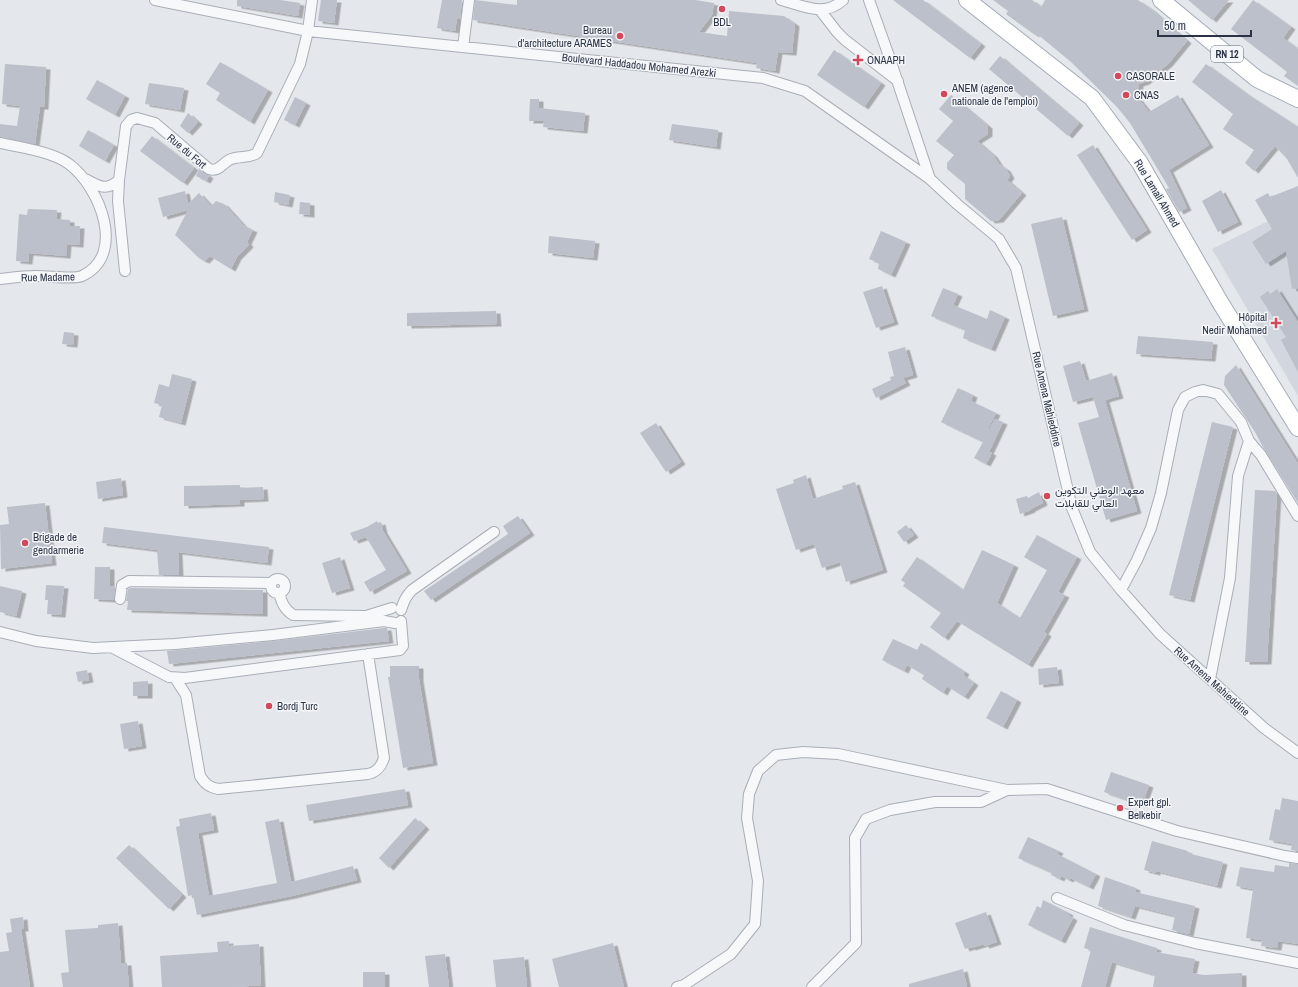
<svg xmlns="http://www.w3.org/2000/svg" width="1298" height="987" font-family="'Archivo Narrow',Vazirmatn,sans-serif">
  <defs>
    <filter id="shadow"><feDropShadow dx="4.5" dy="2.5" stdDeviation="0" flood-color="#0004"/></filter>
  </defs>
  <rect width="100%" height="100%" fill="#e4e7ec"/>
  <path fill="#d2d6de" d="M1298,206V396L1212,249Z"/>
  <path fill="#bbc0ca" filter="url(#shadow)" d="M237,0H280L300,3L298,16L237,6Z
    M321,0H337L334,23L318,21Z
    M442,0H462L460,19L457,18L455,31L437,28Z
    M475,0L517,5V0H695L714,3L712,15L699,32L727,36L729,11L784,16L795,24L792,53L778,52L775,71L756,68L757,63L473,20Z
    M893,0H923L981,44L970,58Z
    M993,0H1032L1041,7L1045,0H1138L1151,9L1187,41L1168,64L1145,82L1139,84L1137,97L1149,112L1178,95L1209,145L1169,170L1187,208L1179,212L1166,189L1169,188L1130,123L1117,107L1071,62L1036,33L1035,35L1006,14L1008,11Z
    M1188,0H1229L1212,20Z
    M1253,0L1291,27L1283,38L1298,49V86L1284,76L1287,72L1231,29Z
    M834,50L881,83L864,107L817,75Z
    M1000,56L1079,123L1068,136L989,69Z
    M220,62L268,90L250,122L216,100L220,93L206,84Z
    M5,64L46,67L44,107H40L35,144L0,137V124L17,126L20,106L2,104Z
    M1206,64L1247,94L1298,127V178L1287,159L1275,146L1254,171L1245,163L1254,150L1223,129L1233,114L1192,82Z
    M97,80L125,96L115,115L86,99Z
    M149,83L184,88L180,110L145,104Z
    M951,95L988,126V134L977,141L993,155L999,164L1006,169L1010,176L1007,180L1022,193L999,220L991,221L965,199V184L947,169V163L954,155L936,141L953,121L939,109Z
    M295,97L306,103L295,125L284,120Z
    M530,99H539V108L585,113L583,131L543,127L544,121H529Z
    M188,113L198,122L188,133L180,126Z
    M672,124L718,130L716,147L669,140Z
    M88,130L114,145L105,161L79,146Z
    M152,136L194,168L183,183L140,151Z
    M1093,145L1147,230L1132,240L1077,155Z
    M199,169L209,176L206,181L196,176Z
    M1298,186V288L1292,289L1286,251L1266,264L1252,242L1272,229L1255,200L1268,193L1270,197Z
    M1221,190L1238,222L1218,232L1202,201Z
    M185,191L188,204L199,193L211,206L216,201L224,204L243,225L253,230L247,242L249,245L237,257L231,269L210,256L205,261L200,259L175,235L188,210L163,217L158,198Z
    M275,192L290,195L288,205L274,202Z
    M300,202L310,203V215L299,214Z
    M28,209L57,210L56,219L70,220V226H80L79,245L67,244L66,256L29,253L28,262L16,261L19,214L27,215Z
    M1062,217L1084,309L1053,316L1031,224Z
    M881,231L906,242L891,275L878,269L879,263L869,259Z
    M549,236L595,241L593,258L548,253Z
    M882,286L894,322L876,328L863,292Z
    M943,288L958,294L953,305L987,319L990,310L1005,317L991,349L963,338L965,330L931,316Z
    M1277,289L1298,322V372L1281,340L1286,337L1260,297L1268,291L1270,294Z
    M496,311L497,324L407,326V313Z
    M64,332L74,333L73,345L62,344Z
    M1138,336L1213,342L1211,359L1136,354Z
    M905,347L913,375L903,378L906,383L876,398L872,389L891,380L890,377L894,376L888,352Z
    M1080,361L1086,381L1112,373L1119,396L1105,400L1137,511L1106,520L1078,423L1099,417L1093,397L1073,402L1063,366Z
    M1236,365L1298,464V503L1263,447L1255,432L1224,385L1225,376Z
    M172,374L192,379L181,423L159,417L162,405L154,403L159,384L169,387Z
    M958,388L973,395L971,401L996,413L988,429L989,430L995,419L1003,422L989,452L992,453L986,464L974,458L983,442L941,422Z
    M1212,422L1233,427L1190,600L1169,595Z
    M656,423L681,462L666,472L640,433Z
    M806,475L813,499L843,489L842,486L855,482L883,570L846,582L840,562L822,568L814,544L796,550L776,489L794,483L793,480Z
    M121,478L123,495L98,499L96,482Z
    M240,485V488L263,487L264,499L240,500V504L184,506V486Z
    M1255,490L1275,491L1277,494L1267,662H1245Z
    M1039,492L1043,503L1031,509V510L1020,514L1016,499L1027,496L1028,498Z
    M45,503L52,563L1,569L0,525L9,524L7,507Z
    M518,516L530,533L431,600L424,591L508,534L503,526Z
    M377,521L378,523L381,522L383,531L407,571L370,592L364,582L386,570L366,537L354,541L350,533L367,527Z
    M906,525L914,535L904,542L897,532Z
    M104,527L269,547L267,563L178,552L179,575H159L157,550L102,543Z
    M1037,535L1077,557L1058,592L1065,595L1044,632L1047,634L1028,665L957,621L944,638L930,627L941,613L903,586L905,583L901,580L917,557L963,590L982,550L1014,565L997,603L1020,618L1047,570L1024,557Z
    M340,557L350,588L332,593L322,563Z
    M95,567H110V586L115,587L114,600L94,599Z
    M46,585L64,586L61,615L47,614L48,600H45Z
    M0,586L22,591L16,616L0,612Z
    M131,588L263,590V614L127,610L128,601H126L128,589Z
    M384,628H387L389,641L169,664L167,651L274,641Z
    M893,639L917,650L921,643L965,672L963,675L974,683L964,697L947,686L943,693L922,679L924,675L907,665L904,671L882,660Z
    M390,666H419V679L433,763L403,768L388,677H390Z
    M1057,667L1059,683L1039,685L1038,669Z
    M87,670L89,680L78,682L76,672Z
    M148,681V696H133V682Z
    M1001,691L1017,700L1003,727L986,718Z
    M138,721L142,746L124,749L120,724Z
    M1111,772L1149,785L1142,805L1104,792Z
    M405,789L408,805L309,821L306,805Z
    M1282,798L1298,801V851L1291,850L1292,844L1269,840L1275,809L1280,810Z
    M211,813L214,830L198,833L209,896L277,883L265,822L279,819L291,882L353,866L357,880L292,896L197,915L193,895L188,896L176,827L180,826L179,819Z
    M415,818L425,827L389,868L379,858Z
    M1028,837L1059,851L1057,854L1096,874L1089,887L1070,878L1069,880L1061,876L1060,879L1051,875L1052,873L1018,858Z
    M1152,841L1188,851L1187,853L1223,862L1217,886L1156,871V873L1144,870Z
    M129,845L182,895L169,909L116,858Z
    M1289,863L1298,864V944L1278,941L1277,948L1261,946L1262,940L1246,938L1253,889L1236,886L1240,867L1274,872L1275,865L1289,867Z
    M1105,877L1136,888L1135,892L1195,906L1189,934L1172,930L1175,916L1135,906L1131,917L1098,906Z
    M1043,900L1069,913L1068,915L1073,918L1061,941L1028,925L1037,906L1041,908Z
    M986,912L997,942L985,946L984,944L971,948V947L965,949L955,923Z
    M23,917L24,929H21L30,987H0V952L9,951L6,933L12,932L10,919Z
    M118,923L121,963H127L129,987H63L61,973L69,972L65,930L98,928V925Z
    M1090,927L1157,948L1156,952L1195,959L1192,973L1204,975L1242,973V987H1153L1155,975L1112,962L1105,987H1081L1091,950L1084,948Z
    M229,941V946L259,944L261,985L235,987H162L160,956L218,952L217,942Z
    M613,943L624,987H559L552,959Z
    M445,954L449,987H429L425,956Z
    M524,957L527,987H496L493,960Z
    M963,969L967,987H909V984Z
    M363,972H385V987H363Z"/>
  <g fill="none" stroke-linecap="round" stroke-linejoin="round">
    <defs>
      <path id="minor" d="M155,0L308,31L763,78L805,91L930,179
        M781,0C802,5 824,18 843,0
        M869,0L890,59L930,179L957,204L999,239L1016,268L1072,508L1090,552L1121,590L1160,634L1264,728L1298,753
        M820,10L837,32L845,40L898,81
        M463,47L469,0
        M0,143C20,147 53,152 69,164C100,187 127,255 82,276C73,280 45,275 33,276C22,276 11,278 0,279
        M85,179C100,186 105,192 119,180L126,126L131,120L137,118L155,123L209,169C218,172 221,165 229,160C238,155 249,159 257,153L300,64L308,31L312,0
        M119,180L118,201L125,271
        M271 586a7 7 0 1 1 14 0a7 7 0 1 1-14 0Z
        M1121,590L1137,560L1151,528L1161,493L1178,410L1185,397L1195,392L1203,390L1218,394L1241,422L1249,441L1261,455L1298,516
        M279,593C282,603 284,609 293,615L366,616L392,608
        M120,599L122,585L129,581L271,583
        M401,610C404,601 406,596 412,590L494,532
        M0,632L36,641L93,648L175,644L273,635L384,621L395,623
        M113,648L169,677L185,678L400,650L403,646L401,621
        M175,678L186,695L200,776C205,784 209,787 218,789L368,774C377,772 381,767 384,758L368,654
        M1210,679L1230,578L1238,476L1249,441
        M1057,898L1124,925L1195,943L1298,963
        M677,987L684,985L731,954L755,924L758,881L747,818L749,794L758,771L776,755L803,752L838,754L1007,790
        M812,987L856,943L855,838L866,819L890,810L935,802H981L1007,790L1047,789L1177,831L1285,856L1298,858"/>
      <path id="primary" d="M967,0L1092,98L1140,163L1220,302L1298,428
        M1161,0L1257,79L1298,99"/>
    </defs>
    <use href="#minor" stroke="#a9aeb7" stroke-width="12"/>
    <use href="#primary" stroke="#a3abb8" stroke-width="18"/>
    <use href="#minor" stroke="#f7f8fa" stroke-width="10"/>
    <use href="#primary" stroke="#fff" stroke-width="16"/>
  </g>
  <g fill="#d1495b" stroke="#f4f6f9" stroke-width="1.5">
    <circle cx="722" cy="9" r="4"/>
    <circle cx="620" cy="36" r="4"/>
    <path d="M856 54h4v4h4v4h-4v4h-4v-4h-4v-4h4z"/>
    <circle cx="1118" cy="76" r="4"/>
    <circle cx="944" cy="94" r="4"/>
    <circle cx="1126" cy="95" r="4"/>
    <path d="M1274 317h4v4h4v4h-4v4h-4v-4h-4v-4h4z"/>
    <circle cx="1047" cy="496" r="4"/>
    <circle cx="25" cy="543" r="4"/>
    <circle cx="269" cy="706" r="4"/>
    <circle cx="1120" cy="808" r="4"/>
  </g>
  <g text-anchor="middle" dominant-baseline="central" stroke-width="3" stroke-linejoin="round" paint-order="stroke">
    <rect fill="#f4f6f9" stroke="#676e7b" stroke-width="1" x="1211" y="46" width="32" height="16" rx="3"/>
    <g font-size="10" font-weight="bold" fill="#2b3445">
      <text x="1227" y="54">RN 12</text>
    </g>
    <g font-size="11" fill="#2b3445" stroke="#f4f6f9" text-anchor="start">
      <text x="722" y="22" text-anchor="middle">BDL</text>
      <text x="612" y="30" text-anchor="end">Bureau<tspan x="612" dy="13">d'architecture ARAMES</tspan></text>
      <text x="867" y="60">ONAAPH</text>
      <text x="1126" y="76">CASORALE</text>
      <text x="952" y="88">ANEM (agence<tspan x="952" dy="13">nationale de l'emploi)</tspan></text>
      <text x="1134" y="95">CNAS</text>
      <text x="1267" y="317" text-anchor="end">Hôpital<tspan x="1267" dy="13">Nedir Mohamed</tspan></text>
      <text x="1055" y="490">معهد الوطني التكوين<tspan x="1055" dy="13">العالي للقابلات</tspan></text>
      <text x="33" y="537">Brigade de<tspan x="33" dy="13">gendarmerie</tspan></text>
      <text x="277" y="706">Bordj Turc</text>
      <text x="1128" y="802">Expert gpl.<tspan x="1128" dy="13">Belkebir</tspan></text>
    </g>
    <g font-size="11" fill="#2b3445" stroke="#f4f6f9">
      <text transform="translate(639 65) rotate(6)">Boulevard Haddadou Mohamed Arezki</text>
      <text transform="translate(187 151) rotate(40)">Rue du Fort</text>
      <text transform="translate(1157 193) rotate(59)">Rue Lamali Ahmed</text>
      <text transform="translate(48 277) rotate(-1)">Rue Madame</text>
      <text transform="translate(1047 399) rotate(77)">Rue Amena Mahieddine</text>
      <text transform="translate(1212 681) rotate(42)">Rue Amena Mahieddine</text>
    </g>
  </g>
  <path d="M1158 30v6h93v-6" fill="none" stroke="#2b3445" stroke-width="2"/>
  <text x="1164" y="30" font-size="12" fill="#2b3445" stroke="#f4f6f9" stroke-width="3" paint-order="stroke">50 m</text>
</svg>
